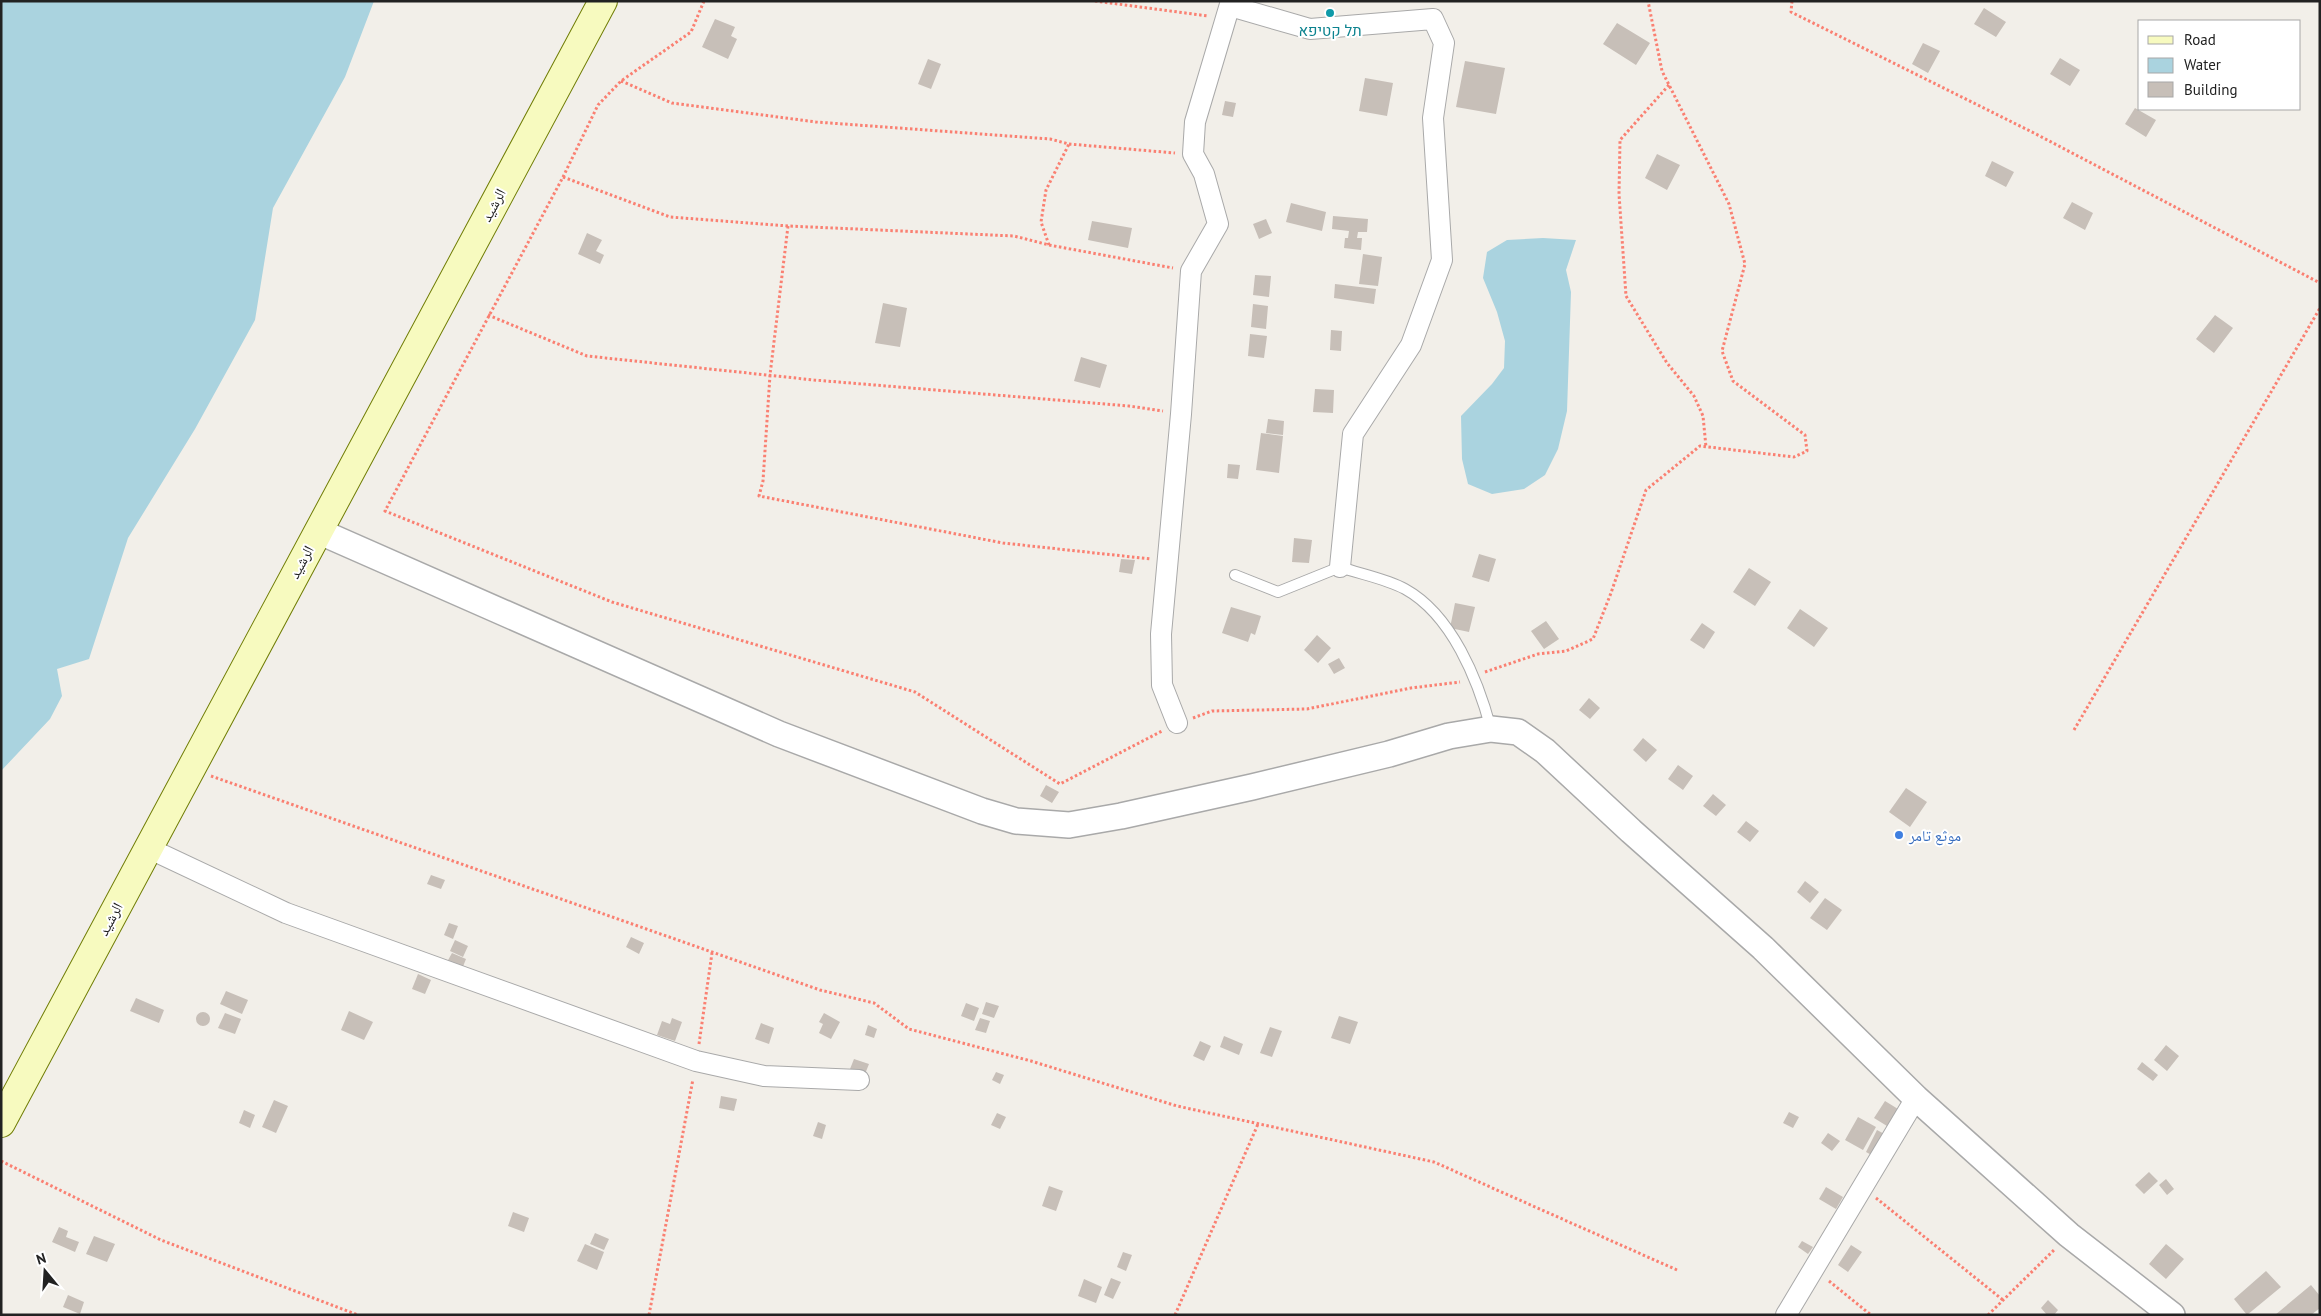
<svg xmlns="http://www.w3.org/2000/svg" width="2321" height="1316" font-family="'PT Sans','Noto Naskh Arabic',Heebo,sans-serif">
  <rect width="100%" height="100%" fill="#f2efe9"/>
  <path fill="#aad3df" d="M1,1H374L345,77L273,208L255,320L195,429L128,538L89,659L57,669L62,696L50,719L1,771Z
    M1543,238L1576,240L1566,270L1571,292L1567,411L1558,449L1545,475L1524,489L1492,494L1468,484L1462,459L1461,416L1492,384L1504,368L1505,341L1497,312L1483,278L1487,252L1507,240Z"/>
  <path fill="#c7bfb8" d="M1984,8L2006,22L1996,37L1974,24Z
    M715,19L735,27L731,36L737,39L728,59L702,47Z
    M1617,23L1650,43L1636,65L1603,44Z
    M1923,43L1940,51L1928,73L1912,64Z
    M2060,58L2080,70L2070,86L2050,74Z
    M928,59L941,64L931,89L918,84Z
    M1465,61L1505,68L1496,114L1456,107Z
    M1365,78L1393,83L1387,116L1359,111Z
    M1225,101L1236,103L1233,117L1222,115Z
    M2135,108L2156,120L2146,137L2125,124Z
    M1657,154L1680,165L1667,190L1645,178Z
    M1992,161L2014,172L2006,187L1985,176Z
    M2072,202L2093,213L2085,230L2063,218Z
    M1291,203L1326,212L1322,231L1286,222Z
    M1333,216L1368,219L1367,232H1358L1357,238H1362L1361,250L1344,248L1345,238H1348L1349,231L1332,229Z
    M1266,219L1272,233L1259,239L1253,224Z
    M1092,221L1132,228L1128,248L1088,240Z
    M587,233L602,240L596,251L604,255L600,264L578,254Z
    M1363,254L1382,257L1378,286L1359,284Z
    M1255,275L1271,276L1269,297L1253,295Z
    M1335,284L1376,289L1374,304L1334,298Z
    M883,303L907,308L900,347L875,343Z
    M1253,304L1268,306L1266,329L1251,327Z
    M2215,315L2233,328L2214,353L2196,339Z
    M1331,330L1342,331L1341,351L1330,350Z
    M1250,334L1267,336L1264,358L1248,356Z
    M1081,357L1107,365L1100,388L1074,381Z
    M1315,389L1334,390L1333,413L1313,412Z
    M1268,419L1284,421L1283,435L1266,433Z
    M1261,433L1283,436L1279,473L1256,470Z
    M1228,464L1240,465L1238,479L1227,478Z
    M1294,538L1312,540L1309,563L1292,562Z
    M1479,554L1496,559L1489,582L1472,577Z
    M1121,559L1135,560L1132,574L1119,572Z
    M1749,568L1771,582L1755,606L1733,592Z
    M1455,603L1475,607L1469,632L1450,628Z
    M1231,607L1261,616L1255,635L1251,633L1248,642L1222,633Z
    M1800,609L1828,628L1814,647L1787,628Z
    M1546,621L1559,639L1544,649L1531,631Z
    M1702,623L1715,632L1704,649L1690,640Z
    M1317,635L1331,648L1318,663L1304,650Z
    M1339,658L1345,668L1334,674L1328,664Z
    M1589,698L1600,708L1590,719L1579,710Z
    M1643,738L1657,750L1646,762L1633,750Z
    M1678,765L1693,776L1683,790L1668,779Z
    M1046,785L1059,792L1052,803L1040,796Z
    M1906,788L1927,802L1910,827L1889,812Z
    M1713,794L1726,805L1716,816L1703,806Z
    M1746,821L1759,831L1750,842L1737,832Z
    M431,875L445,880L441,889L427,884Z
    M1805,881L1819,892L1810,903L1797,892Z
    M1825,898L1842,910L1827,930L1810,918Z
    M449,923L458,926L453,939L444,935Z
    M631,937L644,943L639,954L626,947Z
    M455,940L468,946L463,957L450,951Z
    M452,953L466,959L462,969L447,962Z
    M418,974L431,980L425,994L412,989Z
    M226,991L248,1000L242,1014L220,1004Z
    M136,998L164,1010L159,1023L130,1011Z
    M986,1002L999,1006L994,1018L982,1014Z
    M966,1003L979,1008L974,1021L961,1016Z
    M349,1011L373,1022L364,1040L341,1030Z
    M196 1019a7 7 0 1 1 14 0a7 7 0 1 1-14 0Z
    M225,1013L241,1019L235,1034L218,1028Z
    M824,1013L840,1022L831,1039L819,1033L823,1024L819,1022Z
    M1339,1016L1358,1022L1350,1044L1331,1038Z
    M672,1018L682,1022L675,1041L657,1035L662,1021L670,1024Z
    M980,1018L990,1021L986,1033L975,1030Z
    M761,1023L774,1028L769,1044L755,1039Z
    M868,1025L877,1029L874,1038L865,1035Z
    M1270,1027L1282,1031L1272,1057L1260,1053Z
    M1224,1036L1243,1044L1239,1055L1220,1047Z
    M1200,1041L1211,1046L1204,1061L1193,1056Z
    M2166,1045L2179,1056L2167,1071L2154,1060Z
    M854,1059L869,1064L865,1074L850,1069Z
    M2142,1062L2158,1075L2153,1081L2137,1069Z
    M996,1072L1004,1075L1000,1084L992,1080Z
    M721,1096L737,1099L734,1111L719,1108Z
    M274,1100L288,1106L276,1133L262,1127Z
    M1885,1101L1898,1109L1887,1126L1874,1118Z
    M244,1110L255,1115L250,1128L239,1123Z
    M1789,1112L1799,1117L1793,1128L1783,1123Z
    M997,1113L1006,1117L1000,1129L991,1125Z
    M1858,1117L1876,1127L1863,1150L1845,1140Z
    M818,1122L826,1125L822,1139L813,1136Z
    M1877,1130L1890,1137L1879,1159L1866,1152Z
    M1828,1133L1840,1141L1832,1151L1821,1143Z
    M2149,1172L2158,1181L2144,1194L2135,1185Z
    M2166,1179L2174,1189L2167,1195L2159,1185Z
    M1049,1186L1063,1191L1056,1211L1042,1206Z
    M1826,1187L1843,1197L1836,1209L1819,1199Z
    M513,1212L529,1218L524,1232L508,1226Z
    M59,1227L68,1231L66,1237L79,1242L75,1252L52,1242Z
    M595,1233L609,1239L604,1250L590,1244Z
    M94,1236L115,1244L107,1262L86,1254Z
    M1802,1241L1813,1247L1808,1254L1798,1247Z
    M585,1244L604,1252L597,1270L577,1261Z
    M2166,1244L2184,1259L2166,1279L2149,1264Z
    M1851,1245L1862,1252L1848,1272L1838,1265Z
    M1123,1252L1132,1255L1126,1271L1117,1267Z
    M2266,1271L2281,1287L2247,1315L2234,1299Z
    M1111,1278L1121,1282L1113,1299L1104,1295Z
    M1084,1279L1102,1287L1096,1303L1078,1296Z
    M2311,1285L2320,1296V1308L2311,1315H2275Z
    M68,1295L84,1302L80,1314L63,1307Z
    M2048,1300L2058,1310L2054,1315H2047L2041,1308Z"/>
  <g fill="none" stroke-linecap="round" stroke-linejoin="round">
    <defs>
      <path id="service" d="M1235,575L1278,592L1340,567C1360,574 1387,579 1405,589C1452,615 1478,680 1491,729"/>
      <path id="minor" d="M1230,6L1310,29L1433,19L1444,43L1433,118L1442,260L1411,345L1353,434L1340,567
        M1177,723L1162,685L1161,634L1181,414L1191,271L1218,224L1204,174L1193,154L1195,122L1231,1
        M148,848L286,913L696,1061L764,1076L859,1080
        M1786,1315L1916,1098"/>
      <path id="tertiary" d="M318,531L779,734L982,811L1016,821L1069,825L1121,816L1252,787L1389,754L1449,736L1491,729L1518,732L1545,751L1631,831L1763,948L1916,1098L2069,1235L2172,1315"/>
      <path id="secondary" d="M1,1123L603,1"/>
    </defs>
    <use href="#service" stroke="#a9a9a9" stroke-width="12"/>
    <use href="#minor" stroke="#a9a9a9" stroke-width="22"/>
    <use href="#tertiary" stroke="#a9a9a9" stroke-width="28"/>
    <use href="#secondary" stroke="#707d05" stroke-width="30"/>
    <path stroke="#fa8072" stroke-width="3" stroke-dasharray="2.5 2.5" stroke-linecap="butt" d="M704,1L691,32L621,81L598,105L563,177L385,511L612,602L915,692L1060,784L1162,731
      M1095,1L1208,16
      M1792,1L1791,12L2034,133L2320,283
      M621,81L672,103L816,122L1050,139L1069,144L1175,153
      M1669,85L1620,140L1619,194L1626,296L1667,363L1694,396L1703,416L1706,447
      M563,177L670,217L788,226L1014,236L1049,245L1173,268
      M788,226L770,375L763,481L759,496L1003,543L1151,559
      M1049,245L1041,222L1046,190L1069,144
      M488,315L587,356L814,380L1129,406L1163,411
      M1485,672L1538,654L1566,651L1593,639L1611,593L1646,490L1700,446L1794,457L1807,451L1805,435L1733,381L1722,351L1745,264L1729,204L1662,71L1648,1
      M1193,718L1212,711L1307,709L1411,688L1460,682
      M2074,730L2320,308
      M211,776L820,990L874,1003L909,1029L1031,1061L1177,1106L1434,1162L1677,1270
      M699,1044L712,953
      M1,1161L161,1240L358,1315
      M1876,1198L2003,1300
      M1829,1281L1871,1315
      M649,1315L693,1079
      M1175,1315L1258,1124
      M1988,1315L2055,1249"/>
    <use href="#service" stroke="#fff" stroke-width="10"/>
    <use href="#minor" stroke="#fff" stroke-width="20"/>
    <use href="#tertiary" stroke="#fff" stroke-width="25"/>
    <use href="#secondary" stroke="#f7fabf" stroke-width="28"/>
  </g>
  <circle fill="#0f9aa8" stroke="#fff" stroke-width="2" cx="1330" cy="13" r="5"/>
  <circle fill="#3f7fe0" stroke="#fff" stroke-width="2" cx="1899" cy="835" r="5"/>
  <g text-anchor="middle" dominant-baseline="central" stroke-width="4" stroke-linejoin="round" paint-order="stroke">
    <g font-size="15" fill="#0d838f" stroke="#fff">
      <text x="1330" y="30">תל קטיפא</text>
    </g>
    <g font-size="15" fill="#222" stroke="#fff">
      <text transform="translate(493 205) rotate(-62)">الرشيد</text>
      <text transform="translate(301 562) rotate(-62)">الرشيد</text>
      <text transform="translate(110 919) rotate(-62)">الرشيد</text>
    </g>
    <g font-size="15" fill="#366cbe" stroke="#fff" text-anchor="start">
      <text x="1909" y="835">موثع تامر</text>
    </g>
  </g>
  <rect width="2321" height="1316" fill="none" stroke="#222222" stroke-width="5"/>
  <rect x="2138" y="20" width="162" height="90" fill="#ffffff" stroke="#a7a7a7"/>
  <rect x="2148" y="36" width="25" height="8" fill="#f7fabf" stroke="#a7a7a7"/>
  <text x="2184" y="45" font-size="15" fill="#222222">Road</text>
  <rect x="2148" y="58" width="25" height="15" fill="#aad3df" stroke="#a7a7a7"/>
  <text x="2184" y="70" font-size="15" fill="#222222">Water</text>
  <rect x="2148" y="82" width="25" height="15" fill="#c7bfb8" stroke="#a7a7a7"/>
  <text x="2184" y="95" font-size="15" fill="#222222">Building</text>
  <g transform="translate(45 1271) rotate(342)" stroke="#ffffff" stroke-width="4" paint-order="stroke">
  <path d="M0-4L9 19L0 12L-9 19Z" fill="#222222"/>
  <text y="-8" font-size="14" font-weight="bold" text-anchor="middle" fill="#222222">N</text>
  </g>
</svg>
